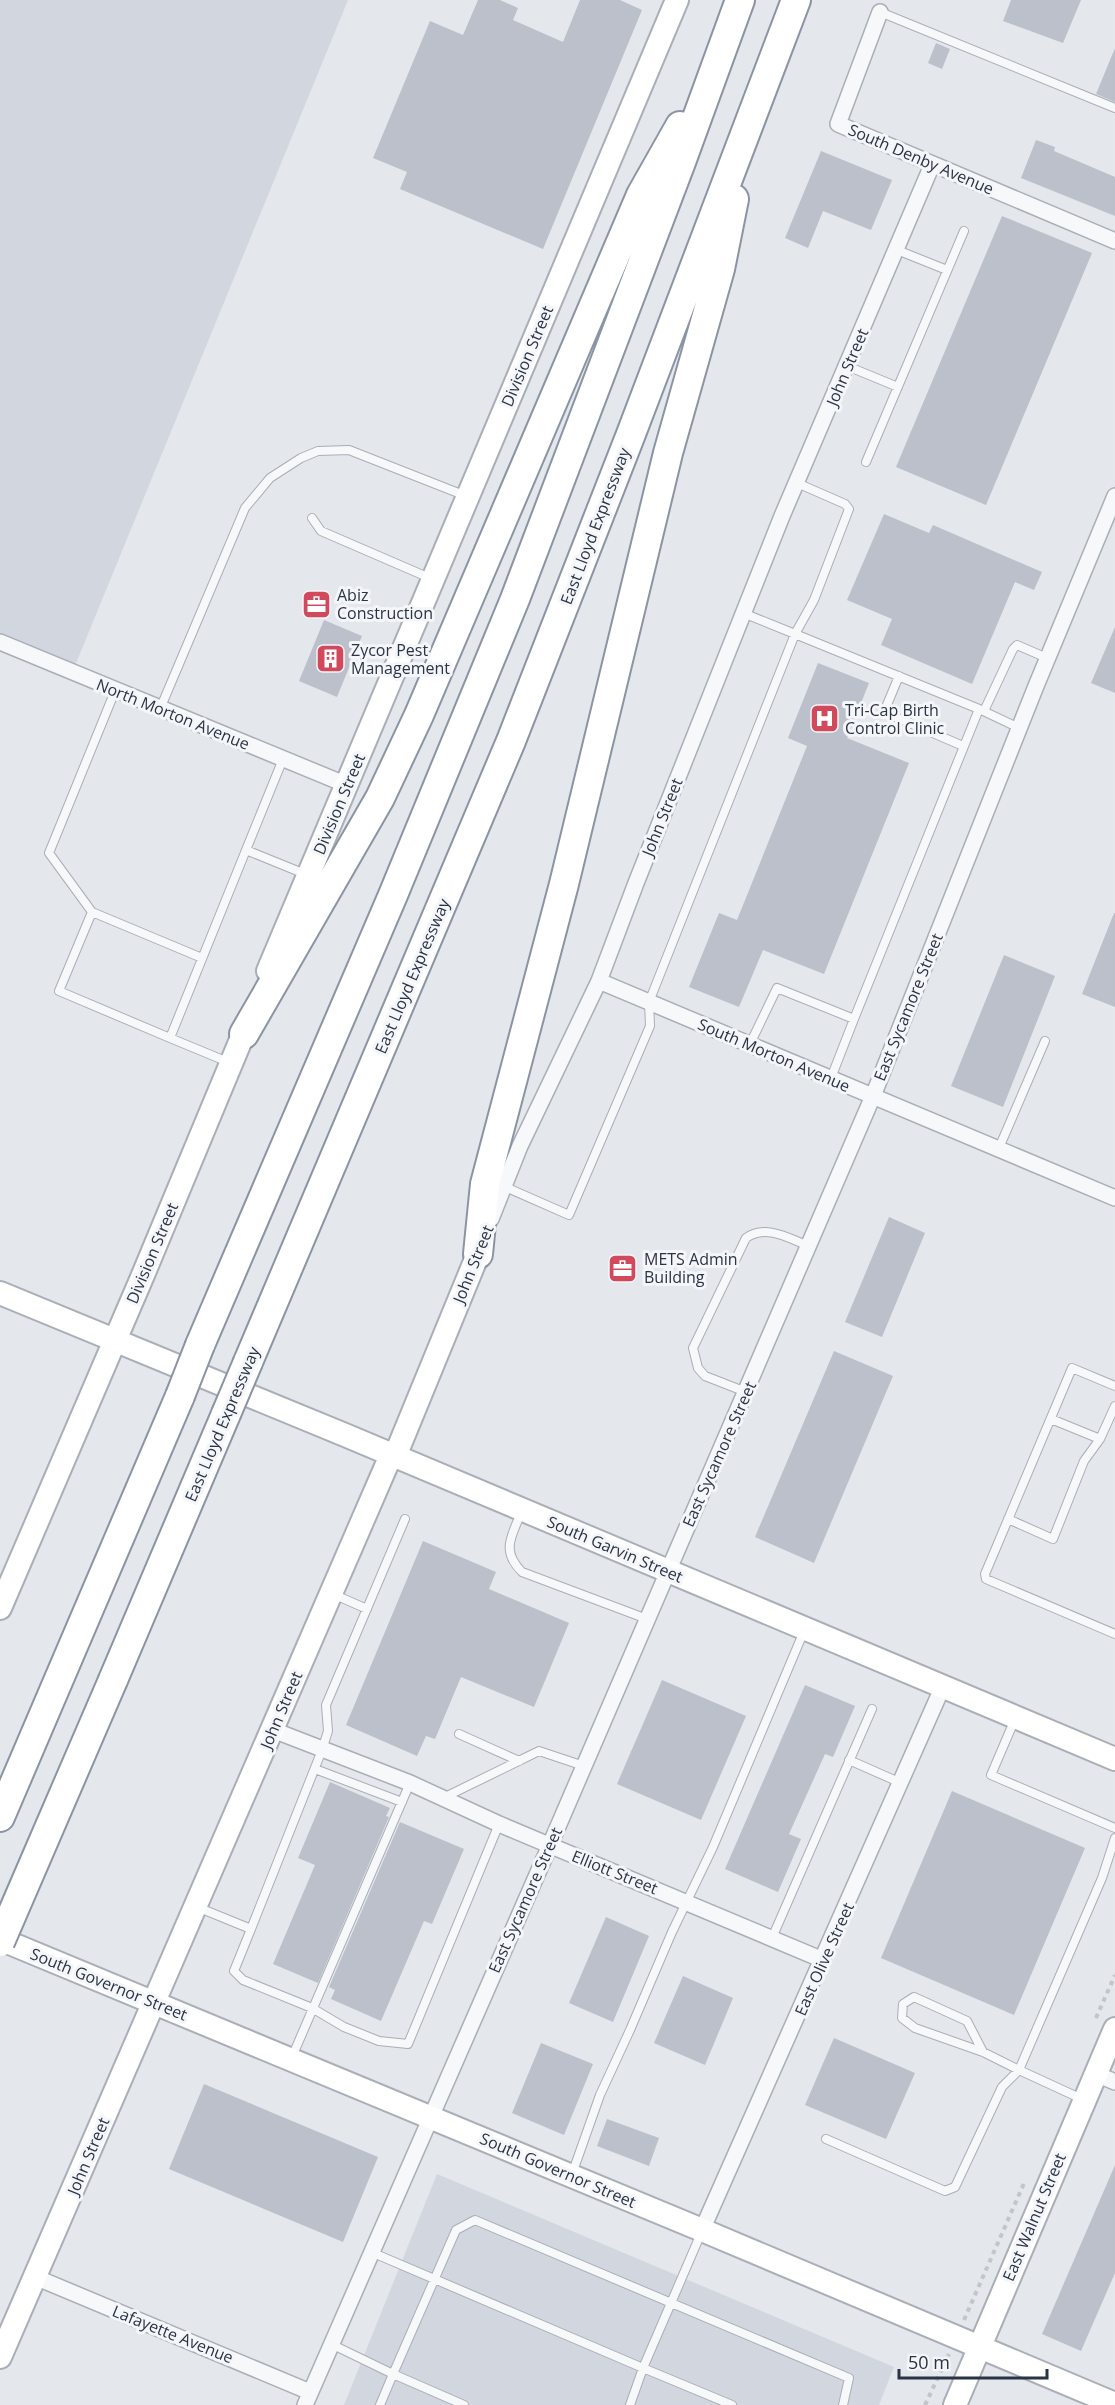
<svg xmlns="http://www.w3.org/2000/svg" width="1115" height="2405" font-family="'Open Sans',sans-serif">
  <rect width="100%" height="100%" fill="#e4e7ec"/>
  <path fill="#d2d6de" d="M0,0H348L72,673L0,644Z
    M437,2174L894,2367L879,2405H344Z"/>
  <path fill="#bbc0ca" d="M478,0H500L518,8L513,20L563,42L580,0H620L642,10L543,249L400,189L407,172L373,158L430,21L463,35Z
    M1011,0H1081L1063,43L1003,21Z
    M936,43L950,49L942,69L928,63Z
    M1115,48V102L1096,94Z
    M1036,140L1055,147L1054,151L1115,177V216L1021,178Z
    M821,151L892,180L871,230L823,211L808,248L785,238Z
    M1002,216L1092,253L986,505L896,467Z
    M884,514L929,533L933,525L1042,572L1034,590L1015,582L972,684L881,645L892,619L847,600Z
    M324,620L362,636L337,697L299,681Z
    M1115,627V693L1091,683Z
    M818,663L869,683L847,738L909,763L824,974L763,950L739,1007L689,987L719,913L737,920L807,746L788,738Z
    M1114,913H1115V1007L1082,994Z
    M1004,955L1055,976L1003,1107L951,1086Z
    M889,1217L925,1233L882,1337L845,1322Z
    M834,1351L893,1376L814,1563L755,1537Z
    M423,1541L496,1572L489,1589L569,1623L534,1707L461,1677L435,1739L426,1736L417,1756L346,1725Z
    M662,1680L746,1716L701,1820L617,1784Z
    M805,1685L855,1706L833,1757L825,1754L789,1834L801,1839L778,1892L725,1869Z
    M330,1782L390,1808L386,1816L389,1817L318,1983L273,1964L315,1865L298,1858Z
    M952,1791L1085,1848L1014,2015L881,1958Z
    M400,1822L464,1849L432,1924L424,1921L381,2021L331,1999L335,1990L329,1987Z
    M606,1917L649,1936L613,2022L569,2003Z
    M683,1976L733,1998L705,2065L654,2043Z
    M834,2038L915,2073L886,2139L805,2105Z
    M541,2043L593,2064L564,2135L512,2113Z
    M204,2084L378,2157L343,2242L169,2169Z
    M607,2119L659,2138L649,2166L597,2146Z
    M1115,2165V2273L1081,2351L1042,2334Z"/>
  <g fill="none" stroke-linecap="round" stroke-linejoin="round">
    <defs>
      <path id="lane" d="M880,12L1115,108
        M897,250L947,270
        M847,366L898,387
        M866,462L964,231
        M797,483L845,504L849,509L814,600L795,634L979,709
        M312,518L321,531L432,579
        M899,676L884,712L963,746
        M160,709L245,508L270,478L301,458L318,451L349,450L466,496
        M984,711L1013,649L1017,645L1047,658
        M283,759L246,850L305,874
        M92,912L49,853L115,691
        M170,1038L59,991L92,912L202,958
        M750,1044L777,988L854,1019L979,709L1019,728
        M228,1062L170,1038L246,850
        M831,1078L854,1019
        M999,1148L1045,1041
        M503,1186L569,1215L650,1026L649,1002L795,634L743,613
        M1115,1386L1072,1368L985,1574L986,1579L1115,1634
        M746,1392L705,1376L698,1368L693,1348L746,1238C766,1224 788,1238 809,1246
        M1051,1419L1100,1439
        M521,1513C511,1537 501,1551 522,1572L647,1619
        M1008,1519L1053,1539L1084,1461L1100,1439L1115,1406
        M333,1594L367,1609
        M1015,1719L991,1775L1115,1828
        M459,1734L519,1761
        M849,1760L901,1783
        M315,1769L402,1802
        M443,1798L539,1751L584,1766
        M197,1907L251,1929L234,1971L243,1980L312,2008L344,2027L379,2041L408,2044L499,1824
        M251,1929L322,1750L328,1731L326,1705L405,1519
        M772,1938L872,1709
        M292,2057L410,1783
        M1082,2099L1019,2070L1102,1878L1115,1838
        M826,2139L945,2191L955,2187L1002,2087L1019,2070L983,2052L915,2028L902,2018L903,2004L914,1997L967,2021L983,2052
        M572,2174L600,2095L630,2030L672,1932L713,1847L804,1631
        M371,2252L643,2368L702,2231
        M331,2344L393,2374L456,2230L475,2220L849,2378L843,2405
        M380,2405L393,2374L464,2405
        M630,2405L643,2368L732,2405"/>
      <path id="street" d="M880,12L838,124L1115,241
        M0,642L347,785
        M599,981L1115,1198
        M491,1219L520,1146L599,981L636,883L782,516L932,165
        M273,1730L410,1783L499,1824L823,1960
        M1096,2074L1115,2082
        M702,2230L943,1686
        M35,2277L310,2392
        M305,2405L550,1845L873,1096L1036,686L1115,496"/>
      <path id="secondary" d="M268,971L677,0
        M0,1293L345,1435L1115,1759
        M0,1608L143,1275L250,1018
        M0,1939L702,2230L1115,2404
        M0,2357L391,1455L398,1449L478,1254
        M955,2405L1115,2029"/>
      <path id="highway" d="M244,1034L380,798L419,715L641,195L680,126
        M478,1254L485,1184L564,884L668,453L720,269L734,199
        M200,1345L393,895L515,599L681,162L740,0
        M248,1362L511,741L631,434L796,0
        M113,1680L226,1414
        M0,1817L180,1396"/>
    </defs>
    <use href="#lane" stroke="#a9aeb7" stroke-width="10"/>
    <use href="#street" stroke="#a9aeb7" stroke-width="18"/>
    <use href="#secondary" stroke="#a9aeb7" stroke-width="26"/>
    <use href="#highway" stroke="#8b94a3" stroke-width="32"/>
    <path stroke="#c2c5cb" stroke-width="4" stroke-dasharray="4.5 4.5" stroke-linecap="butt" d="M1096,2018L1115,1975
      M964,2320L1025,2181
      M925,2405L949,2354"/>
    <use href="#lane" stroke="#f7f8fa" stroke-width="8"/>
    <use href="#street" stroke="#f7f8fa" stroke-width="15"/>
    <use href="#secondary" stroke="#fff" stroke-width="22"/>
    <use href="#highway" stroke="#fff" stroke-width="28"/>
    <defs>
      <path id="highway-bridge" d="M180,1396L200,1345
        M226,1414L248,1362
        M0,1942L113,1680"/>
    </defs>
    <use href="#highway-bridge" stroke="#8b94a3" stroke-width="32" stroke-linecap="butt"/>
    <use href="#highway-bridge" stroke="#fff" stroke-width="28"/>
  </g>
  <defs>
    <symbol id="office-square" viewBox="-11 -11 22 22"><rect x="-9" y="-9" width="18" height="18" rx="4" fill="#d1495b" stroke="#f4f6f9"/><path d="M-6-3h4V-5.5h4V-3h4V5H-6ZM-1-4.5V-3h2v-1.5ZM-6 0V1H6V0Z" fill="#fff"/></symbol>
    <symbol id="building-square" viewBox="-11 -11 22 22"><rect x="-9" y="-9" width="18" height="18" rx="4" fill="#d1495b" stroke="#f4f6f9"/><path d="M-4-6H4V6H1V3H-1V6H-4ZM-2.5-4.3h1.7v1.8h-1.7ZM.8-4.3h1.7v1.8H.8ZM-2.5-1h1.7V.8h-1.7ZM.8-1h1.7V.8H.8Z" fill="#fff"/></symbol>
    <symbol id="hospital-square" viewBox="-11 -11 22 22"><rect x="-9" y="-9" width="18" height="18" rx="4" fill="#d1495b" stroke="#f4f6f9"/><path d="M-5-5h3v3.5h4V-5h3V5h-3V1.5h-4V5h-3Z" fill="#fff"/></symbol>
  </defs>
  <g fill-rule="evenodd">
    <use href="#office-square" x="300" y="588" width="33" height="33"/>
    <use href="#building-square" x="314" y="642" width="33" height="33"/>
    <use href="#hospital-square" x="808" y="702" width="33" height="33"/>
    <use href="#office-square" x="606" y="1252" width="33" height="33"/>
  </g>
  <g text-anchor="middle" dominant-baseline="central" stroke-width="6" stroke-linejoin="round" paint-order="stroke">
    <g font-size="16" fill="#2b3445" stroke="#f4f6f9">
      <text transform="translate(921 159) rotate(23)">South Denby Avenue</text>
      <text transform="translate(527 356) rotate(-67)">Division Street</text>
      <text transform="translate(847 367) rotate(-67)">John Street</text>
      <text transform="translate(595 526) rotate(-69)">East Lloyd Expressway</text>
      <text transform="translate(173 714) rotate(22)">North Morton Avenue</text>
      <text transform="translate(339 804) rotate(-67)">Division Street</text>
      <text transform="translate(662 817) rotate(-68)">John Street</text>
      <text transform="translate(412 976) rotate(-67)">East Lloyd Expressway</text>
      <text transform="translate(908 1007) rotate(-68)">East Sycamore Street</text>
      <text transform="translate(774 1055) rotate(23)">South Morton Avenue</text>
      <text transform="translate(152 1253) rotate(-67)">Division Street</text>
      <text transform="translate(473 1264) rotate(-68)">John Street</text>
      <text transform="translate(222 1424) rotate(-67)">East Lloyd Expressway</text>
      <text transform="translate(719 1454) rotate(-66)">East Sycamore Street</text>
      <text transform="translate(615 1549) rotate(23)">South Garvin Street</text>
      <text transform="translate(281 1710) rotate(-67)">John Street</text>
      <text transform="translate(615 1872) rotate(22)">Elliott Street</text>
      <text transform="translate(525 1900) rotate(-66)">East Sycamore Street</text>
      <text transform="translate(824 1959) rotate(-66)">East Olive Street</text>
      <text transform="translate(109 1984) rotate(22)">South Governor Street</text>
      <text transform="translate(88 2156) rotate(-67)">John Street</text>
      <text transform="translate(558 2170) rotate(23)">South Governor Street</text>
      <text transform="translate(1034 2217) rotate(-67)">East Walnut Street</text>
      <text transform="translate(173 2334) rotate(22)">Lafayette Avenue</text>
    </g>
    <g font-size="16" fill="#2b3445" stroke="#f4f6f9" text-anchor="start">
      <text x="337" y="595">Abiz<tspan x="337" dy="18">Construction</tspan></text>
      <text x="351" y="650">Zycor Pest<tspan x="351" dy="18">Management</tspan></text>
      <text x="845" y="710">Tri-Cap Birth<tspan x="845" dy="18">Control Clinic</tspan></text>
      <text x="644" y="1259">METS Admin<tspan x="644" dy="18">Building</tspan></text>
    </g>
  </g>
  <path d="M899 2369v9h148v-9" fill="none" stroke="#2b3445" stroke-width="3"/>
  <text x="908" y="2369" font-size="18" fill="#2b3445" stroke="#f4f6f9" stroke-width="4.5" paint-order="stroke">50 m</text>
</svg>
